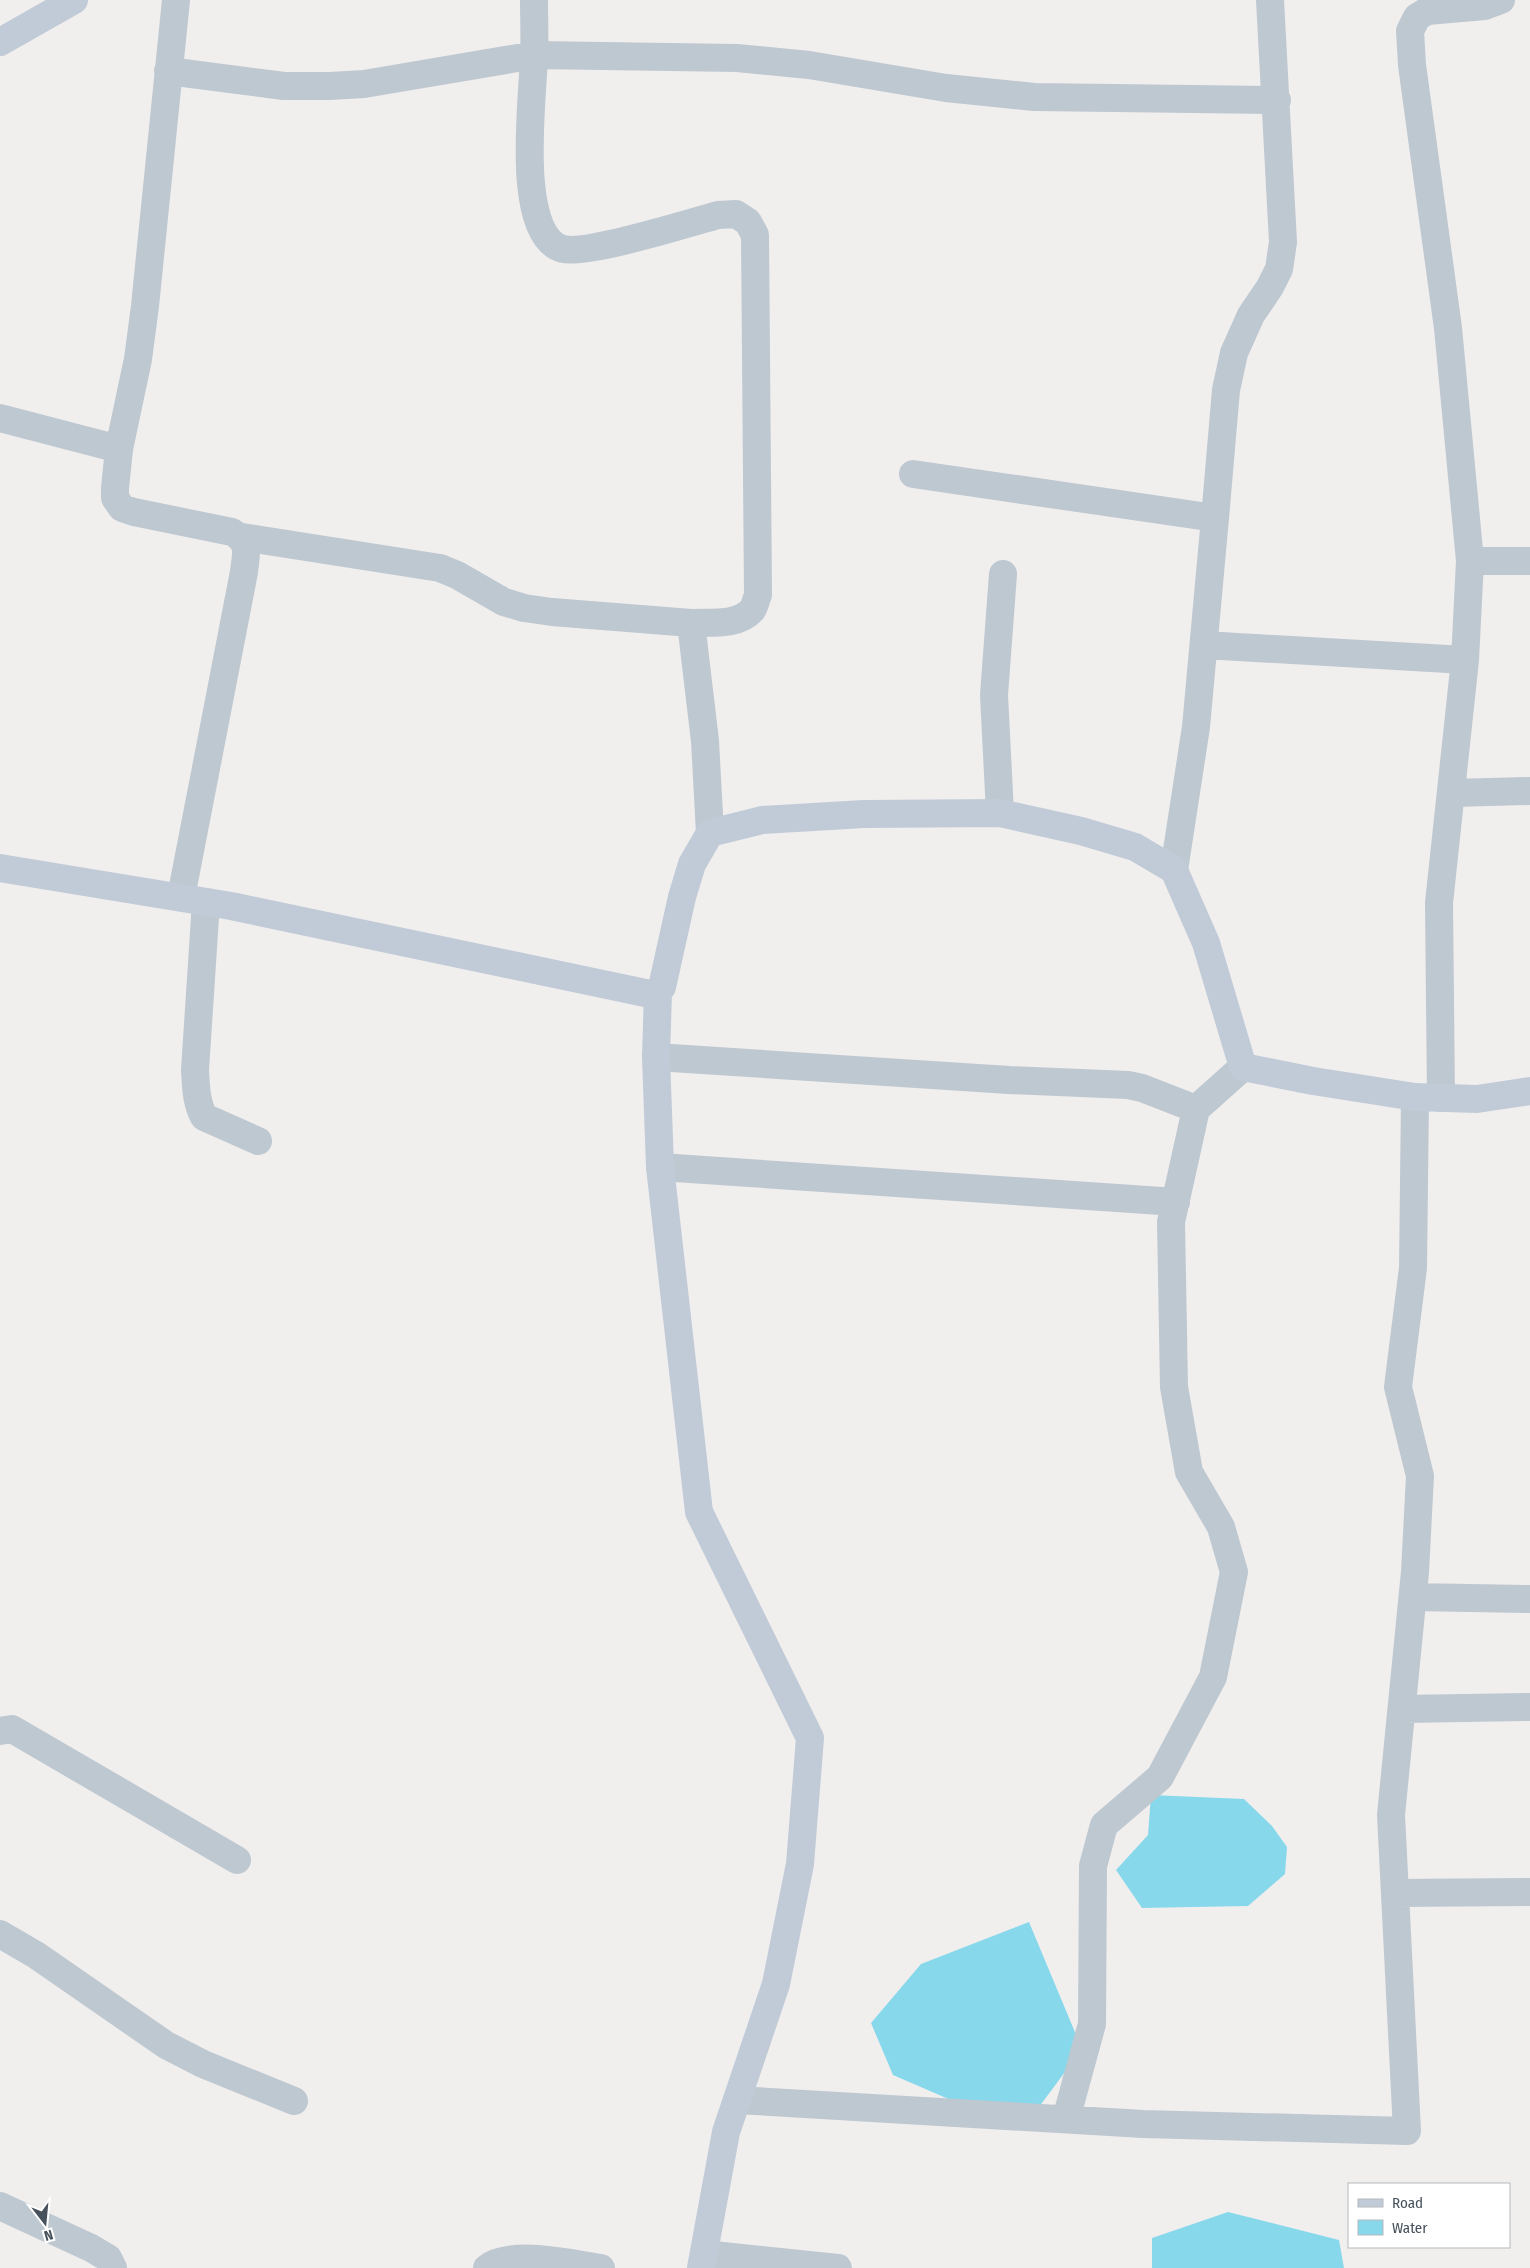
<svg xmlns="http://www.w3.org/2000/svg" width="1530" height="2268" font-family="'Fira Sans Condensed',sans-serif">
  <rect width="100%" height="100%" fill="#f1eeee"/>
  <path fill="#88d8ec" d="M1151,1795L1244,1799L1272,1826L1287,1847L1285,1874L1248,1906L1142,1908L1116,1870L1148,1835Z
    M1029,1922L1082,2049L1039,2107L960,2104L893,2075L871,2023L921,1964Z
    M1228,2212L1339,2240L1344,2268H1152V2238Z"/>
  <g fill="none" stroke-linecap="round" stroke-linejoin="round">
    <path stroke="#bec8d0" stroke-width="28" d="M176,0L145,306L138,359L119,449L115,488V498L122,508L134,512L232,532C251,543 246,553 244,572L181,897
      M534,0C534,19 535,38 534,57C533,96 514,236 563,249C587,255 689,223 718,215L736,214L748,222L755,235L758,595C756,599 755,606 752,610C738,626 711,622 691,623L705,741L710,833
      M168,71L284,86H330L364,84L535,55L737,58L809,65L946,88L1034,97L1277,100
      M0,418L119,449
      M913,474L1215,518L1196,727L1174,870
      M1215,518L1226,390L1234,353L1251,315L1270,287L1279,269L1283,242L1270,0
      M242,537L440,568L457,575L504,602L524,608L552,612L691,623
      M1470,561H1530
      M1204,645L1465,660
      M1452,793L1530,791
      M1000,813L994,695L1003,574
      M206,902L195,1070C196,1087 196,1102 204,1117L258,1141
      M656,1057L1009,1080L1128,1085L1142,1088L1196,1109
      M1441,1098L1439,903L1465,660L1470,561L1448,328L1412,65L1410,31L1417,17L1427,11L1485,6L1501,0
      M660,1167L1176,1202
      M1413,1597L1530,1599
      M1402,1709L1530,1707
      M0,1731L12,1729L237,1860
      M1395,1893L1530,1892
      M0,1934L36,1955L166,2045L203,2064L294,2101
      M737,2100L1143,2124L1407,2131L1391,1815L1415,1572L1420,1476L1398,1387L1413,1268L1415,1097
      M1066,2119L1092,2024L1093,1866L1104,1825L1160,1777L1213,1677L1234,1572L1221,1527L1189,1472L1174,1387L1171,1222L1196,1109L1243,1067
      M0,2206L91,2248L108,2258L113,2268
      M704,2254L838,2268
      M487,2268C509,2249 574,2264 601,2268"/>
    <path stroke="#c0cbd7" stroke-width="28" d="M0,42L74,0
      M0,868L231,906L650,994L658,992L662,987L682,897L692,864L710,833L762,820L864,814L1000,813L1081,831L1135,847L1174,870L1206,943L1243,1067L1313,1081L1415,1097L1477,1099L1530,1091
      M658,992L656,1057L660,1167L699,1512L810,1738L800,1864L776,1984L726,2132L701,2268"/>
  </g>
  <rect x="1348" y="2183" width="162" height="65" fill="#ffffff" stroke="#b5b9bd"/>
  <rect x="1358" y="2199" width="25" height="8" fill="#c0cbd7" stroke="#b5b9bd"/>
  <text x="1392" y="2208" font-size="15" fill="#46515b">Road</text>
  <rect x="1358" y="2220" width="25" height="15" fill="#88d8ec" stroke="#b5b9bd"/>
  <text x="1392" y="2233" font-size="15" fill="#46515b">Water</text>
  <g transform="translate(45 2223) rotate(164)" stroke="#ffffff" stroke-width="4" paint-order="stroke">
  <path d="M0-4L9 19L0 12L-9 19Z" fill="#46515b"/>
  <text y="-8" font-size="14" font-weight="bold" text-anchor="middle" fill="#46515b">N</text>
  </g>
</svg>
